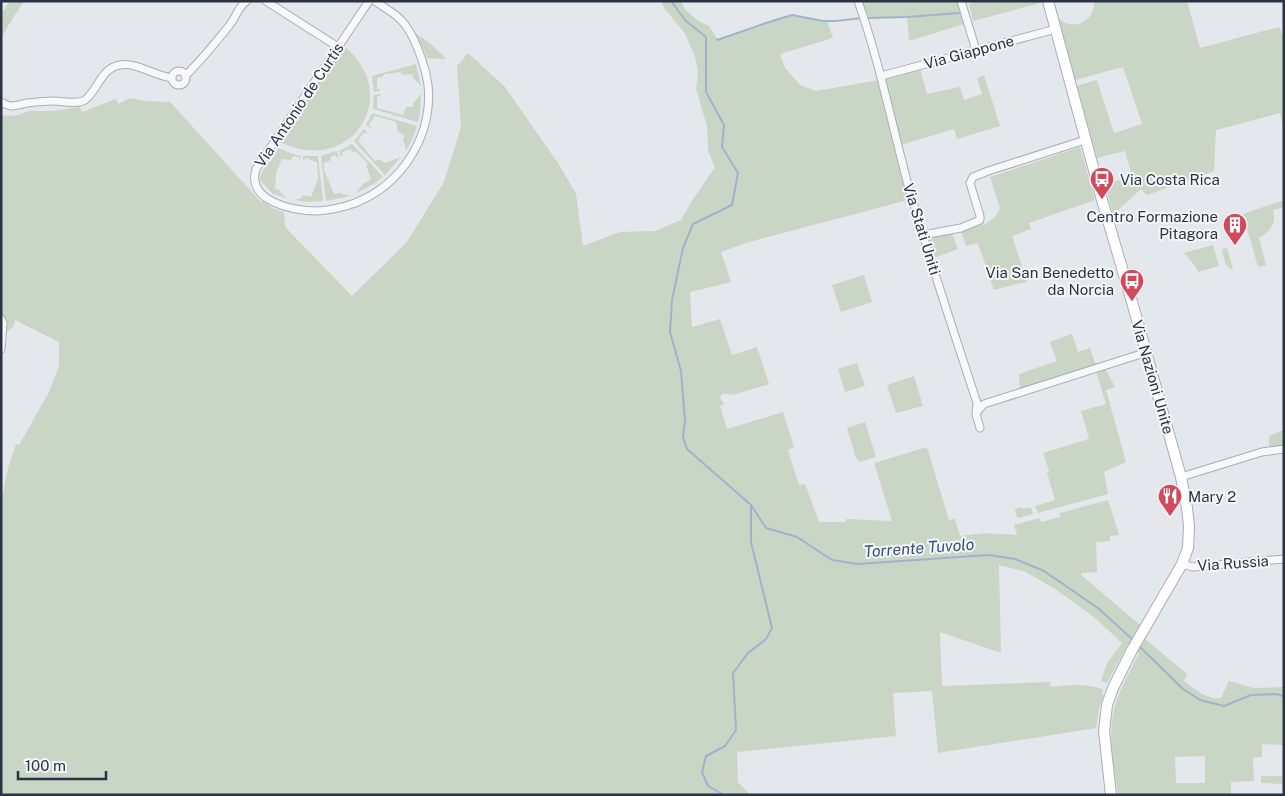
<svg xmlns="http://www.w3.org/2000/svg" width="1285" height="796" font-family="'Public Sans',sans-serif">
  <rect width="100%" height="100%" fill="#e4e7ec"/>
  <path fill="#c9d6c5" fill-rule="evenodd" d="M10,1H24L14,16L1,38V14Z
    M661,1H681L685,9L697,20L709,26L718,40L766,23L792,15L827,21L833,38L780,54L785,68L800,85L816,91L879,80L908,200L749,242L721,252L731,282L690,292L692,327L720,319L732,355L757,347L769,384L733,395C728,394 722,391 720,398L724,404L720,406L727,429L783,412L794,447L788,450L799,485L805,484L819,522H846V519L892,521L874,463L927,447L949,520L955,519L960,536L985,533L1017,535L1014,525L1040,518L1041,522L1060,517V513L1108,500L1119,535L1110,536V541L1096,542L1097,572L1082,573L1081,575L1140,625L1143,621V641L1145,639L1187,674L1184,681C1195,689 1207,700 1221,698L1229,681L1254,688L1284,687V745L1262,744V757L1253,758L1254,781L1231,782V795H1118C1114,765 1106,732 1116,703C1121,686 1131,670 1139,654L1128,644L1107,683L1101,681L1107,663L1122,643L1094,617L1055,589L1026,572L999,565L1001,653L940,632L942,686L1050,682L1051,687C1069,684 1086,684 1103,689L1102,694L1104,695L1099,708L1096,728L938,753L932,691L893,693L896,736L737,752L738,782L750,795H1V493H3L8,468L16,444L19,445L49,392L59,366V342L15,320L13,327L1,336V115L11,116L19,115L29,111H54L80,107L82,112L116,99L118,104L130,98L144,101L170,102L261,202L263,201L272,208L284,212L285,227L352,296L407,242L444,182L461,127L457,66L468,53L505,87L560,166L576,194L583,246L620,232L655,231L681,220L690,204L715,167L708,151L707,126L696,89L698,72L695,56L684,32L664,8ZM1205,756V783H1176L1175,757Z
    M863,1H868V3L873,1H957L964,24L909,41L907,17L867,18L862,4Z
    M977,1H1039L1040,3L973,21L969,4Z
    M1094,1H1187L1200,48L1279,27L1284,38V133L1280,113L1216,130L1214,171L1147,195L1141,189L1113,215L1105,184L1132,177L1125,151L1097,158L1076,86L1097,80L1114,133L1142,124L1123,67L1075,80L1056,15C1058,17 1060,19 1062,21C1077,31 1096,18 1094,1Z
    M415,33C427,40 437,49 446,59L427,58L423,48Z
    M344,46C404,95 351,177 280,142Z
    M416,64L421,86L414,79L412,74L403,75L400,72L385,74L382,77L377,78V89H380V91L374,92L372,76Z
    M920,68L927,94L960,87L964,100L982,94L977,78L984,75L1000,126L957,139L954,129L901,145L884,77Z
    M421,93L420,112L418,122L373,109L374,95L380,94V96L377,97V108L403,115L406,107H413V104Z
    M372,113L417,126L411,142L406,151L403,138L405,136L398,131L396,122L375,116L369,125L371,127L370,128L366,125Z
    M364,129L367,132L366,134L364,132L358,141L375,161L379,159L385,163L401,157L385,175L354,141Z
    M352,144L383,177L372,185L356,193L363,184L371,179L366,165L368,164L356,151L352,152L351,149L342,152L343,155L341,156L339,151Z
    M1080,147L1095,200L1029,223L1031,229L1012,236L1027,282L1017,284L994,290L978,243L966,246L961,230C979,225 991,227 1000,208L990,177Z
    M279,148L290,153L301,156L300,160L299,161V157L293,156L291,160L282,159L276,173L275,189L280,190L281,193L287,198L273,194L260,180L261,174Z
    M337,151L339,157H337L335,155L330,157L331,160L324,163V170L334,194L340,193L350,196L326,201L321,156Z
    M303,156H318L323,201L308,202L294,200L302,198V195L311,197L318,179L317,162L305,158V161H303Z
    M1284,200V207L1273,210C1277,224 1270,231 1259,238L1266,265L1258,267L1243,214Z
    M952,233L958,249L934,258L927,237Z
    M1213,245L1219,266L1198,272L1195,266L1184,253Z
    M1227,248L1233,269L1229,268L1225,263L1222,249Z
    M864,275L872,302L841,312L832,285Z
    M1072,334L1078,352L1090,348L1096,366L1020,390L1019,374L1057,361L1050,342Z
    M857,363L865,386L845,392L838,369Z
    M1105,368L1115,387L1106,390L1126,462L1104,472L1108,494L1038,513L1035,506L1055,500L1047,473L1049,471L1043,453L1089,439L1081,411L1106,404L1096,371Z
    M914,376L923,406L896,413L887,385Z
    M865,422L876,457L860,462L856,458L847,428Z
    M1284,430V445L1269,448V436Z
    M1021,507L1022,509L1031,507L1033,514L1019,518L1017,517L1015,509Z
    M1261,776H1284V784L1261,783Z"/>
  <g fill="none" stroke-linecap="round" stroke-linejoin="round">
    <path stroke="#9fb4cc" stroke-width="2" d="M671,1L686,21L706,37V92L724,125L722,147L738,173L732,205L693,224L683,248L672,300L670,332L681,371L685,421L683,437L687,449L751,505L766,528L797,537L832,560L858,564L988,555L1015,559L1044,571L1098,608L1133,640
      M867,18L907,17L959,13
      M717,40L766,23L792,15L823,21H836L862,18
      M1138,645L1183,689L1200,700L1224,706L1251,695L1277,694L1284,696
      M724,795L708,786L702,772L706,756L725,746L736,730L733,673L748,653L766,639L772,628L751,542V505"/>
    <defs>
      <path id="street" d="M266,1L338,47
        M369,1L256,169C246,202 294,211 318,211C330,210 344,207 355,203C403,184 433,135 428,85C425,65 414,32 400,19C393,12 383,7 375,1
        M858,1C879,60 891,121 907,181C928,256 953,329 977,403L976,414L980,428
        M961,1L976,50
        M172 78a7 7 0 1 1 14 0a7 7 0 1 1-14 0Z
        M185,76C201,61 215,43 229,26C236,18 238,6 247,1
        M881,76L1056,29
        M1,102C5,104 8,106 12,106C17,106 22,104 27,103C36,102 45,101 54,101C63,101 77,105 85,100C98,90 101,68 120,65C137,62 155,76 172,78
        M923,235L961,228L980,220V216L970,183L973,177L988,171L1085,140
        M1,319L3,323L1,349
        M976,413L984,404L1141,354H1146
        M1181,477L1262,452L1284,449
        M1182,564L1193,567L1284,559"/>
      <path id="secondary" d="M1048,1L1102,200L1132,302L1181,477L1187,508L1189,526L1188,548L1182,564L1132,650L1113,688L1107,705L1104,731L1111,795"/>
    </defs>
    <use href="#street" stroke="#a9aeb7" stroke-width="9"/>
    <use href="#secondary" stroke="#a9aeb7" stroke-width="12"/>
    <use href="#street" stroke="#f7f8fa" stroke-width="7"/>
    <use href="#secondary" stroke="#fff" stroke-width="10"/>
  </g>
  <defs>
    <symbol id="bus-pin" viewBox="-11 -11 22 30"><path d="M0 17L-7.5 6A9.5 9.5 0 1 1 7.5 6Z" fill="#d1495b" stroke="#f4f6f9"/><path d="M-5-6H5V4H4V6H2V4H-2V6H-4V4H-5ZM-3.5-4V0h7V-4ZM-3.5 1.2v1.5H-2V1.2ZM2 1.2v1.5H3.5V1.2Z" fill="#fff"/></symbol>
    <symbol id="building-pin" viewBox="-11 -11 22 30"><path d="M0 17L-7.5 6A9.5 9.5 0 1 1 7.5 6Z" fill="#d1495b" stroke="#f4f6f9"/><path d="M-4-6H4V6H1V3H-1V6H-4ZM-2.5-4.3h1.7v1.8h-1.7ZM.8-4.3h1.7v1.8H.8ZM-2.5-1h1.7V.8h-1.7ZM.8-1h1.7V.8H.8Z" fill="#fff"/></symbol>
    <symbol id="restaurant-pin" viewBox="-11 -11 22 30"><path d="M0 17L-7.5 6A9.5 9.5 0 1 1 7.5 6Z" fill="#d1495b" stroke="#f4f6f9"/><path d="M-5-6h1v4h1v-4h1v4h1v-4h1v5L-1.5 .5V6h-2V.5L-5-1ZM5-6V6H3V1.5H1.5Q1.5-4 5-6Z" fill="#fff"/></symbol>
  </defs>
  <g fill-rule="evenodd">
    <use href="#bus-pin" x="1088" y="165" width="28" height="38"/>
    <use href="#building-pin" x="1221" y="211" width="28" height="38"/>
    <use href="#bus-pin" x="1118" y="267" width="28" height="38"/>
    <use href="#restaurant-pin" x="1156" y="482" width="28" height="38"/>
  </g>
  <g text-anchor="middle" dominant-baseline="central" stroke-width="4" stroke-linejoin="round" paint-order="stroke">
    <g font-size="15" fill="#2b3445" stroke="#f4f6f9">
      <text transform="translate(969 52) rotate(-15)">Via Giappone</text>
      <text transform="translate(299 105) rotate(-56)">Via Antonio de Curtis</text>
      <text transform="translate(922 229) rotate(73)">Via Stati Uniti</text>
      <text transform="translate(1153 377) rotate(74)">Via Nazioni Unite</text>
      <text transform="translate(1233 563) rotate(-4)">Via Russia</text>
    </g>
    <g font-size="15" fill="#2b3445" stroke="#f4f6f9" text-anchor="start">
      <text x="1120" y="179">Via Costa Rica</text>
      <text x="1218" y="216" text-anchor="end">Centro Formazione<tspan x="1218" dy="17">Pitagora</tspan></text>
      <text x="1114" y="272" text-anchor="end">Via San Benedetto<tspan x="1114" dy="17">da Norcia</tspan></text>
      <text x="1188" y="496">Mary 2</text>
    </g>
    <g font-size="16" font-style="italic" fill="#34527a" stroke="#f4f6f9">
      <text transform="translate(919 548) rotate(-4)">Torrente Tuvolo</text>
    </g>
  </g>
  <rect width="1285" height="796" fill="none" stroke="#2b3445" stroke-width="5"/>
  <path d="M18 771v8h88v-8" fill="none" stroke="#2b3445" stroke-width="2.5"/>
  <text x="25" y="771" font-size="15" fill="#2b3445" stroke="#f4f6f9" stroke-width="4" paint-order="stroke">100 m</text>
</svg>
